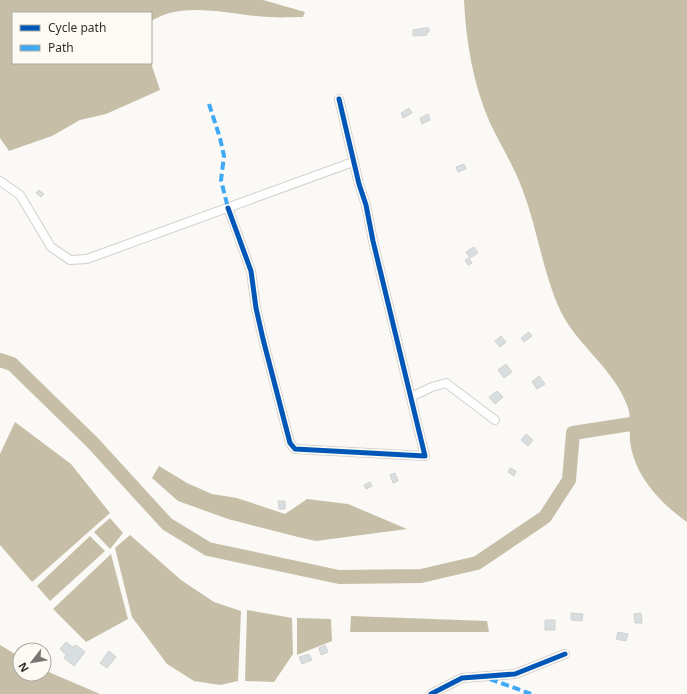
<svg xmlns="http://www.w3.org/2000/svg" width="687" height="694" font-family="'Noto Sans',sans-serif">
  <rect width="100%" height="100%" fill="#faf9f5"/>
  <path fill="#c6bea7" d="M0,0H263L305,12L303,17C292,17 280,18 269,17C230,15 185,0 151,21V13H13V63H151L160,90L106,114L80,120L52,136L9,151L0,138Z
    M464,0H687V522C660,503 634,475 630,441C629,428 632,417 627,405C613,368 578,346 561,312C543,274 538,231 523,191C515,168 501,146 490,123C473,84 466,42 464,0Z
    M15,422L71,464L110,513L32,582L0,545V454Z
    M159,466L187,483L212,494L237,498L285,514L307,499L348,504L407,529L316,541L298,537L228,519L178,501L152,478Z
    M110,518L123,533L110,549L94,532Z
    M130,535L181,580L214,602L241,611L238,681L220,685L194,681L167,664L132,617L115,548Z
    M90,536L105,551L50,601L37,586Z
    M111,554L128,619L86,642L53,609Z
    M247,610L292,618L293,654L274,682L245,681Z
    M351,616L487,621L489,632H350Z
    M297,618L331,619L332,641L297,655Z
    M0,645L20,657V674H44V670L100,694H0Z"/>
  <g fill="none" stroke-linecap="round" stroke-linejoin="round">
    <path stroke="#c6bea7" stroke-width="14" d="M0,360L12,364L92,442L167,524L208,549L339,577L421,576L477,563L545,517L569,480L573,433L631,424"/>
  </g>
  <path fill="#d8dee0" stroke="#d1d1d0" d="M424,28H429V32H426L427,35L413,36V30Z
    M409,108L412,113L403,118L401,113Z
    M428,114L430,120L422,124L420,118Z
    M464,164L466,169L458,172L456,167Z
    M39,190L44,194L41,197L36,193Z
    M474,247L478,253L470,258L466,252Z
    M469,258L472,263L468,265L465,260Z
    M529,332L532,336L524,342L521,338Z
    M501,336L506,342L500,347L495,341Z
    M506,364L512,372L504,378L498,370Z
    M539,376L545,384L537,389L532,382Z
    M497,391L503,397L495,404L489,397Z
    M526,434L533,440L528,446L521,440Z
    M510,468L516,471L514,476L508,472Z
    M395,473L398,481L393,483L390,475Z
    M370,482L372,486L366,489L364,485Z
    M278,501H285V509H279Z
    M571,613L583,614L582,621L571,620Z
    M641,613L642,623H635L634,614Z
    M545,620H555V630H545Z
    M618,632L628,634L626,641L616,639Z
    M66,642L73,647L76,645L85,652L74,666L64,658L66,655L60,649Z
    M325,645L328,652L321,655L319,648Z
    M109,651L116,657L107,668L100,663Z
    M309,654L312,660L302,664L299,657Z"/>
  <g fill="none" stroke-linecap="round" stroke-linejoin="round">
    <defs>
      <path id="minor" d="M0,181L20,195L51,247L70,260L87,259L353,162
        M228,208L251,271L256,308L263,339L290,443L295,449L425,456L373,241L366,205L359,184L339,99
        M411,397L432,387L446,383L495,420
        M431,694L462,678L515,674L565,654"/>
    </defs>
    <use href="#minor" stroke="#d2d1ce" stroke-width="10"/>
    <use href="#minor" stroke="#fefefe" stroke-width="8"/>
    <path stroke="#3fa9f5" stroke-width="4" stroke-dasharray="8 4" stroke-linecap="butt" d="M209,104L220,138L224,156L221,180L228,208
      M490,679L531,694"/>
    <defs>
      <path id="cycleway" d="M228,208L251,271L256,308L263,339L290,443L295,449L425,456L373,241L366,205L359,184L339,99
        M431,694L462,678L515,674L565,654"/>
    </defs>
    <use href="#cycleway" stroke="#fcfaf3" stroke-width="8"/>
    <use href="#cycleway" stroke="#0057b8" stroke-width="5"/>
  </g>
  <rect x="12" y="12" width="140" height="52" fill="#fcfaf3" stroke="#aaa9a4"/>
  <rect x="20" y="25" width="20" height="6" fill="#0057b8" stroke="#aaa9a4"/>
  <text x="48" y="32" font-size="12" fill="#302f2d">Cycle path</text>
  <rect x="20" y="45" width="20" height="6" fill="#3fa9f5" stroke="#aaa9a4"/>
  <text x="48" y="52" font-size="12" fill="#302f2d">Path</text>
  <g transform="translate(32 662) rotate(239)"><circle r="19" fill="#fcfaf3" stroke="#aaa9a4"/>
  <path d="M0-3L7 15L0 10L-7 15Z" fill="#777673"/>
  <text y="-6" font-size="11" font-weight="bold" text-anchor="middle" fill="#302f2d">N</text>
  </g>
</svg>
